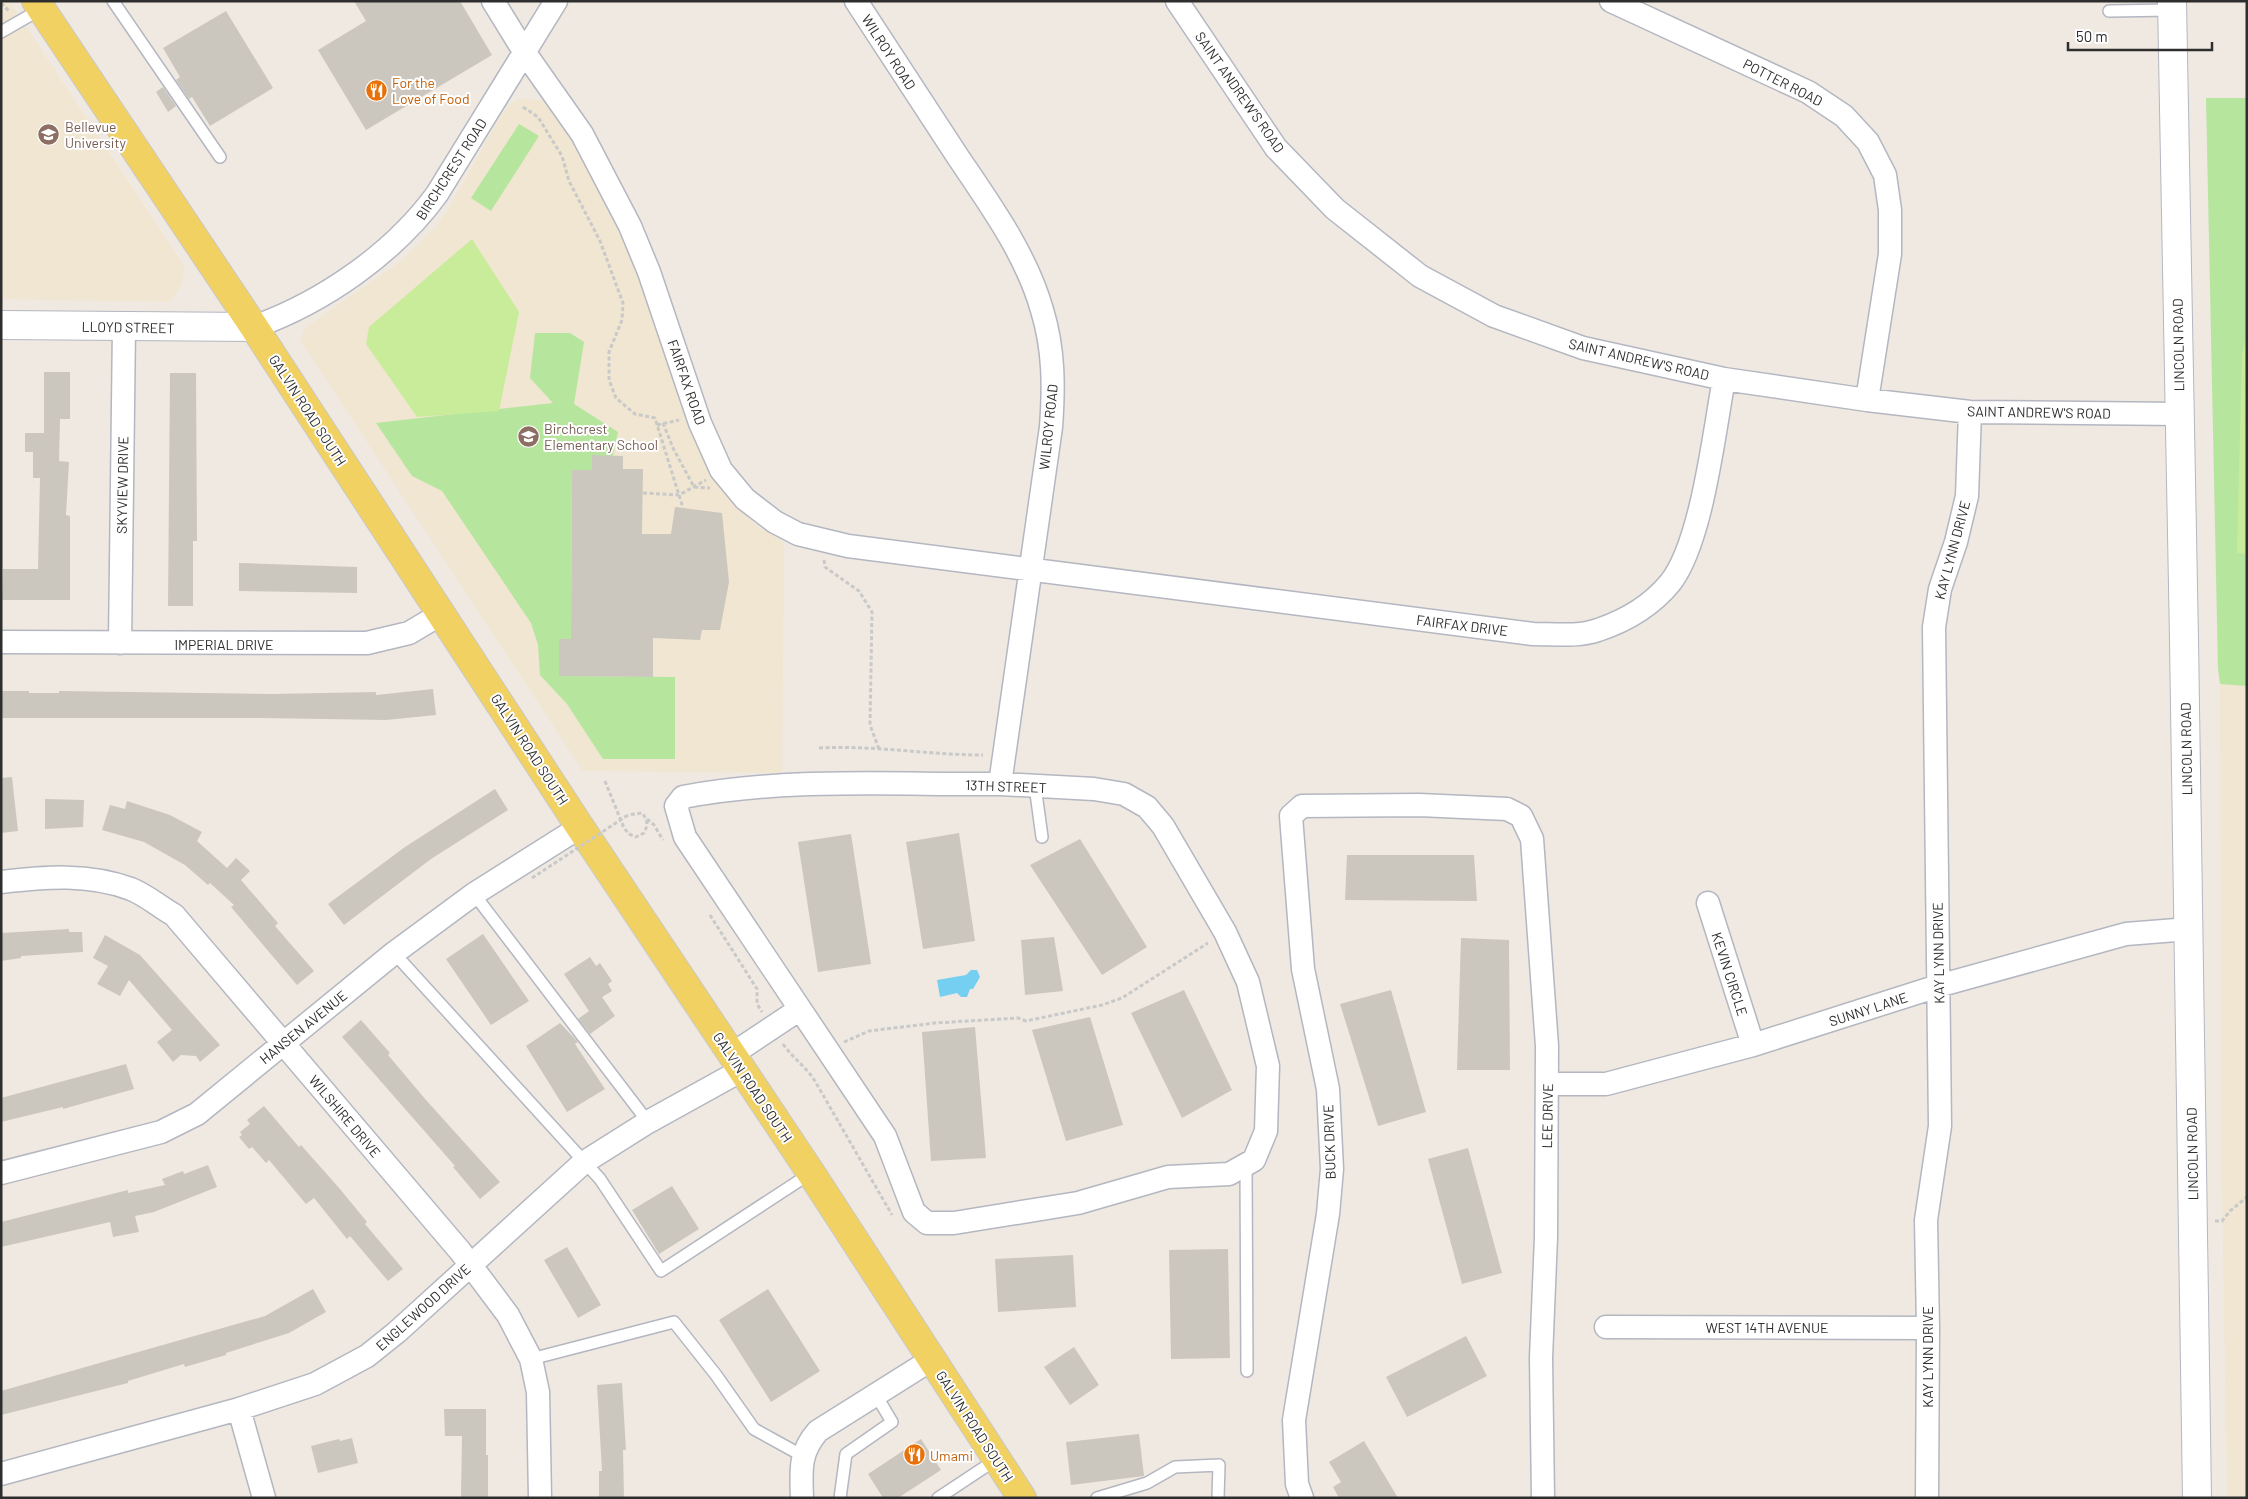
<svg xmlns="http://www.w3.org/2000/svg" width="2248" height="1499" font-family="Barlow,sans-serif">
  <rect width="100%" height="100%" fill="#efe9e1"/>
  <path fill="#f0e6d1" d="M1,1H9L184,266L182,284L170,302L1,299Z
    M522,98L543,101L551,107L572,136L635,265L690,427L703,459L717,483L754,524L784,542L782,773L583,771L300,340L306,327L400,262L432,231L447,211L502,114L513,102Z
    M2220,684L2247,686V1498H2227L2222,1180Z"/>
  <path fill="#b6e59e" d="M2206,98H2247V686L2220,684L2218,669Z
    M519,124L539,136L491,211L471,198Z
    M535,333H570L584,342L574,404L618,432L613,456L592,470H572L571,639L559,640V676L675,677V759H603L567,704L540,675L538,645L531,623L442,491L412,476L376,423L553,403L530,378Z"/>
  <path fill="#c9ec9a" d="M472,239L519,312L499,411L417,417L366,344L369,327Z
    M2247,331V554L2237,553L2242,355Z"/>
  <path fill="#75cff0" d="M971,970H977L980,977L973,989H970L967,997H961L957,993L940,997L937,980L966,975Z"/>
  <path fill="#cbc7bf" d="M354,1H460L492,55L366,130L318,50L366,21Z
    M226,11L273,88L210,126L192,97L189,99L176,80L180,77L163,48Z
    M163,87L176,106L168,112L156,92Z
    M44,372H70V419H60L59,461L69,462L66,515L70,516V600H2L3,569H38L40,478H33V452H25V433H44Z
    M170,373H196L197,541H193V606H168Z
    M592,455L623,456V469H643L642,534H671L675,507L722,513L729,582L720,630H702L700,640L653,638V677L559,676V639H571L572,470H592Z
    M239,563L357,567V593L239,591Z
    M433,689L436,715L386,720L261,718H1V691H29V693H59V691L273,694L376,692V695Z
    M12,777L18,831L1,833V778Z
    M495,789L508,810L431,859L344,925L328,904L405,847Z
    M45,799L84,800L83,827L45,829Z
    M127,801L170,815L202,832L197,841L227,868L236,858L250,871L241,880L278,923L275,926L314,971L297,985L231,907L234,905L210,883L208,885L185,865L144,842L102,830L110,805L125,809Z
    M959,833L975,941L923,949L906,842Z
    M851,834L871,964L818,972L798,842Z
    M1080,839L1147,947L1102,975L1030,865Z
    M1347,855H1474L1477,901L1345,900Z
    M69,929V932H82L83,952L21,956V958L1,961V933Z
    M483,934L529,1001L491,1025L446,959Z
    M105,935L140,955L220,1045L200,1062L196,1056L181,1055L173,1062L157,1042L172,1030L129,980L120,996L97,984L108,966L93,958Z
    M1054,937L1063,991L1025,995L1021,940Z
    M1461,938L1509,940L1510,1070H1457Z
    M590,957L596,966L600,963L612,981L608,984L612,991L602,997L615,1016L590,1034L578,1019L589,1011L564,974Z
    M1184,990L1232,1090L1182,1118L1131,1013Z
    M1391,990L1426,1112L1378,1126L1340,1004Z
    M1090,1017L1123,1125L1066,1141L1032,1030Z
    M361,1020L390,1053L388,1055L426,1100L500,1182L480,1199L453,1167L455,1166L342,1037Z
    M560,1023L578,1042L575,1044L605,1089L567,1112L526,1046Z
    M975,1027L986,1158L931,1161L922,1032Z
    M126,1064L134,1089L63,1109V1107L1,1122V1098Z
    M264,1106L299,1147L301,1145L340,1189L367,1222L365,1224L403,1269L388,1281L350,1236L347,1239L314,1198L306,1204L269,1160L266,1163L252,1147L249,1149L239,1137L242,1135L240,1132L250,1124L247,1120Z
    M1468,1148L1502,1273L1462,1284L1428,1159Z
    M208,1165L217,1187L154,1212L135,1216L139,1232L113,1237L110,1222L1,1247V1222L104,1196L128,1190V1193L165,1185L162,1179L183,1171L184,1174Z
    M672,1186L699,1229L659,1254L632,1210Z
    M567,1247L601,1305L578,1318L544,1260Z
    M1228,1249L1230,1358L1171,1359L1169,1250Z
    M1073,1255L1076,1307L998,1312L995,1259Z
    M313,1289L326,1312L289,1333L226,1353V1355L185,1367L184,1364L128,1381V1383L1,1415V1391L265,1316Z
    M768,1289L820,1371L771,1402L719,1320Z
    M1466,1336L1487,1376L1407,1417L1386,1377Z
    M1074,1347L1099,1385L1070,1405L1044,1367Z
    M622,1383L626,1450H623L624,1498H599V1471H602L597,1385Z
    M444,1409H486V1455H488V1498L461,1497L462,1436H445Z
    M1139,1434L1144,1476L1071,1485L1066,1442Z
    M352,1438L358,1463L318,1473L311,1446L339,1439L340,1441Z
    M921,1439L941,1470L898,1498H883L868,1474Z
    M1364,1441L1398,1498H1339L1333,1487L1341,1482L1329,1462Z"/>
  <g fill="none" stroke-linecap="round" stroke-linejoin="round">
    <defs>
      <path id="service" d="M113,1L220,157
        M2109,11L2172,10
        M1,32L41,9
        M1035,786L1042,837
        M474,894L648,1122
        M394,953L600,1179L661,1271L811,1173
        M1246,1165L1247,1371
        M531,1359L674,1322L716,1375L754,1429L803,1456
        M840,1498L846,1454L892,1422L876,1395
        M938,1498L997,1459
        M1097,1498L1147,1483L1175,1467L1219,1465L1218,1498"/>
      <path id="minor" d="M493,1L525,53L582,134L630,226L649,272L700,423L721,470L745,499L775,522L798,534L848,546L1533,634C1553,634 1579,637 1598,630C1625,621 1651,606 1670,583C1702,543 1714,432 1724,379
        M856,1C890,53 924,105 958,157C991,206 1026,254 1042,310C1054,349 1054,387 1051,427L1000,784
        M1177,1L1276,148L1335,209L1420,276L1494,316L1583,348L1724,379L1867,400L1970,412L2180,414
        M1611,1L1808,92L1844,116L1868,142L1885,175L1890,210V254L1867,400
        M254,327C324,302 394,253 437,194L556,1
        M1,642L367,643L409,633L441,614
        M120,643L124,327
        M1000,784L1094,789L1124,794L1147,807L1163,826L1225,932L1248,982L1268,1066L1266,1131L1254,1160L1229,1174L1168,1177L1078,1203L954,1223H927L914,1212L885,1136L685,837L676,806L683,797C787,777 896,785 1000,784Z
        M1,882C46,877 88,873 131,889C146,895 160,907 174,915L460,1251L508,1315L531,1359L538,1392L540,1498
        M1708,903L1753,1045
        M731,1055L800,1009
        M1548,1084H1606L1753,1045L1938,986L2126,934L2189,929
        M1,1173L161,1132L197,1114L394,953L474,894L580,827
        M1606,1327L1928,1328
        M239,1409L264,1498
        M1,1474L239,1409L315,1384L367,1356L397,1332L583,1163L648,1122L742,1070
        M802,1498C801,1471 799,1452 818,1431L931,1360
        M1302,1498L1297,1484L1294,1420L1328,1214L1332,1169L1328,1089L1303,969L1291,816L1302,806L1419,805L1507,809L1521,816L1532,839L1547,1046L1546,1237L1541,1358L1543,1498
        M1927,1498L1928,1328L1926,1220L1940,1126L1934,627L1940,589L1956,542L1967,496L1970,412"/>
      <path id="tertiary" d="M1,325L254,327"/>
      <path id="secondary" d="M2172,1L2184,640L2197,1498"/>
      <path id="primary" d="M36,1L254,327L580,827L811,1173L1022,1498"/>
    </defs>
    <use href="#service" stroke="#b4b7c1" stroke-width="14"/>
    <use href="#minor" stroke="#b4b7c1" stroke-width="25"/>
    <use href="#tertiary" stroke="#b4b7c1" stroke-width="30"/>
    <use href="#secondary" stroke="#b4b7c1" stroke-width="30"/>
    <use href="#primary" stroke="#c9c9c9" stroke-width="30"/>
    <path stroke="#c9c9c9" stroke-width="3" stroke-dasharray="4 2.5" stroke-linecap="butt" d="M1,3L9,11
      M523,107L538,117L562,156L569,181L600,241L623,303L622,320L609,352V380L616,398L635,414L655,418L683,508
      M663,423L673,448L694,487L710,488
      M657,425L679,420
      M643,493L679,495L706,480
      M824,560L825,567L859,591L872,612L870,725L879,749
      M819,748C874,745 928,755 983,755
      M605,781L624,828L629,834L636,837L644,833C648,825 648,820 642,813L628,815
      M647,819L654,825L663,840
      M710,915L757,989V1004L762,1012
      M844,1042L869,1031L935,1023L1018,1018L1026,1021L1102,1005L1122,998L1208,943
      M783,1044C793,1058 806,1067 815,1081L892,1215
      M2215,1221H2222L2230,1211L2247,1197"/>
    <use href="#service" stroke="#fff" stroke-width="11"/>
    <use href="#minor" stroke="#fff" stroke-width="22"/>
    <use href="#tertiary" stroke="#fff" stroke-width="28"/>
    <use href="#secondary" stroke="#fff" stroke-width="28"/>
    <use href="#primary" stroke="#f2d163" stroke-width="28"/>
    <path stroke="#c9c9c9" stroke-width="3" stroke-dasharray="4 2.5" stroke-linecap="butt" d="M532,878L628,815"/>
  </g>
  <defs>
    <symbol id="restaurant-disc" viewBox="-11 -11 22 22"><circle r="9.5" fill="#e8710a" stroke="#fff"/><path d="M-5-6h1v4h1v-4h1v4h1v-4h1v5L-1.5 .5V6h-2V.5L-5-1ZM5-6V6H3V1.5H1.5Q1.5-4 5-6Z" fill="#fff"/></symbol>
    <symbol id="university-disc" viewBox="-11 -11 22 22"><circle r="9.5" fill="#8d6e63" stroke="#fff"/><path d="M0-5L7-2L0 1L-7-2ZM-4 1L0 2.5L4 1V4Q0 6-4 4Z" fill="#fff"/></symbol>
    <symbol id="school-disc" viewBox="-11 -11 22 22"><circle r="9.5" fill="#8d6e63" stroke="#fff"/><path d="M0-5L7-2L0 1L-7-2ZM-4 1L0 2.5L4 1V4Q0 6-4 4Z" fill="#fff"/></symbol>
  </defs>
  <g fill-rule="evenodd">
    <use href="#restaurant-disc" x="364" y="78" width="25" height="25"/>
    <use href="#university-disc" x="36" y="122" width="25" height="25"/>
    <use href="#school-disc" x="516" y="424" width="25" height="25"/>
    <use href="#restaurant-disc" x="902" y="1442" width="25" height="25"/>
  </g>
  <g text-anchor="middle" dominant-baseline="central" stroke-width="4" stroke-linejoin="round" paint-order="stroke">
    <g font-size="14" fill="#2e2e2e" stroke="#fff">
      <text transform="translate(889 52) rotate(57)">WILROY ROAD</text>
      <text transform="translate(1783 82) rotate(27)">POTTER ROAD</text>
      <text transform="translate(1240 92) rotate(55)">SAINT ANDREW'S ROAD</text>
      <text transform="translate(451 169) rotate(-57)">BIRCHCREST ROAD</text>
      <text transform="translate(128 327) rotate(1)">LLOYD STREET</text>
      <text transform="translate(2178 345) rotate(-91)">LINCOLN ROAD</text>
      <text transform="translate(1639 359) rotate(13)">SAINT ANDREW'S ROAD</text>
      <text transform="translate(687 382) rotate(71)">FAIRFAX ROAD</text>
      <text transform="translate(308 410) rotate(57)">GALVIN ROAD SOUTH</text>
      <text transform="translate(2039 412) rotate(1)">SAINT ANDREW'S ROAD</text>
      <text transform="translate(1048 427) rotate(-84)">WILROY ROAD</text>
      <text transform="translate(122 485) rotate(-89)">SKYVIEW DRIVE</text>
      <text transform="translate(1952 550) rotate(-75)">KAY LYNN DRIVE</text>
      <text transform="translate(1462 625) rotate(7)">FAIRFAX DRIVE</text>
      <text x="224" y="644">IMPERIAL DRIVE</text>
      <text transform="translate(530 749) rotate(57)">GALVIN ROAD SOUTH</text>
      <text transform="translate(2186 749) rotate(-91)">LINCOLN ROAD</text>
      <text transform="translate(1006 786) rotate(2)">13TH STREET</text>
      <text transform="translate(1938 953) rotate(-91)">KAY LYNN DRIVE</text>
      <text transform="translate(1730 974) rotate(72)">KEVIN CIRCLE</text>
      <text transform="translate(1868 1009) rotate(-18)">SUNNY LANE</text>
      <text transform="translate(303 1027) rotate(-39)">HANSEN AVENUE</text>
      <text transform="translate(753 1087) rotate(56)">GALVIN ROAD SOUTH</text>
      <text transform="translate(345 1116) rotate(50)">WILSHIRE DRIVE</text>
      <text transform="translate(1547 1116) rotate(-89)">LEE DRIVE</text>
      <text transform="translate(1329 1142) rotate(-92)">BUCK DRIVE</text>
      <text transform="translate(2192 1154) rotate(-91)">LINCOLN ROAD</text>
      <text transform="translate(423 1307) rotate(-42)">ENGLEWOOD DRIVE</text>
      <text x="1767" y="1327">WEST 14TH AVENUE</text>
      <text transform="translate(1927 1357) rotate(-90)">KAY LYNN DRIVE</text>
      <text transform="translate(975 1426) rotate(57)">GALVIN ROAD SOUTH</text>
    </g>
    <g font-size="14" fill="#c56008" stroke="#fff" text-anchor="start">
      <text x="392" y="82">For the<tspan x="392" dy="16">Love of Food</tspan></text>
      <text x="930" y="1455">Umami</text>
    </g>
    <g font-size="14" fill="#785e54" stroke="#fff" text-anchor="start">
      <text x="65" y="126">Bellevue<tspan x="65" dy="16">University</tspan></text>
      <text x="544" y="428">Birchcrest<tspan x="544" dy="16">Elementary School</tspan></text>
    </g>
  </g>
  <rect width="2248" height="1499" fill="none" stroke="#2e2e2e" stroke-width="5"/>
  <path d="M2068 42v8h144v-8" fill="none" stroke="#2e2e2e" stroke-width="2.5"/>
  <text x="2076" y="42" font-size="15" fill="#2e2e2e" stroke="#ffffff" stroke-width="4" paint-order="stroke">50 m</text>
</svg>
